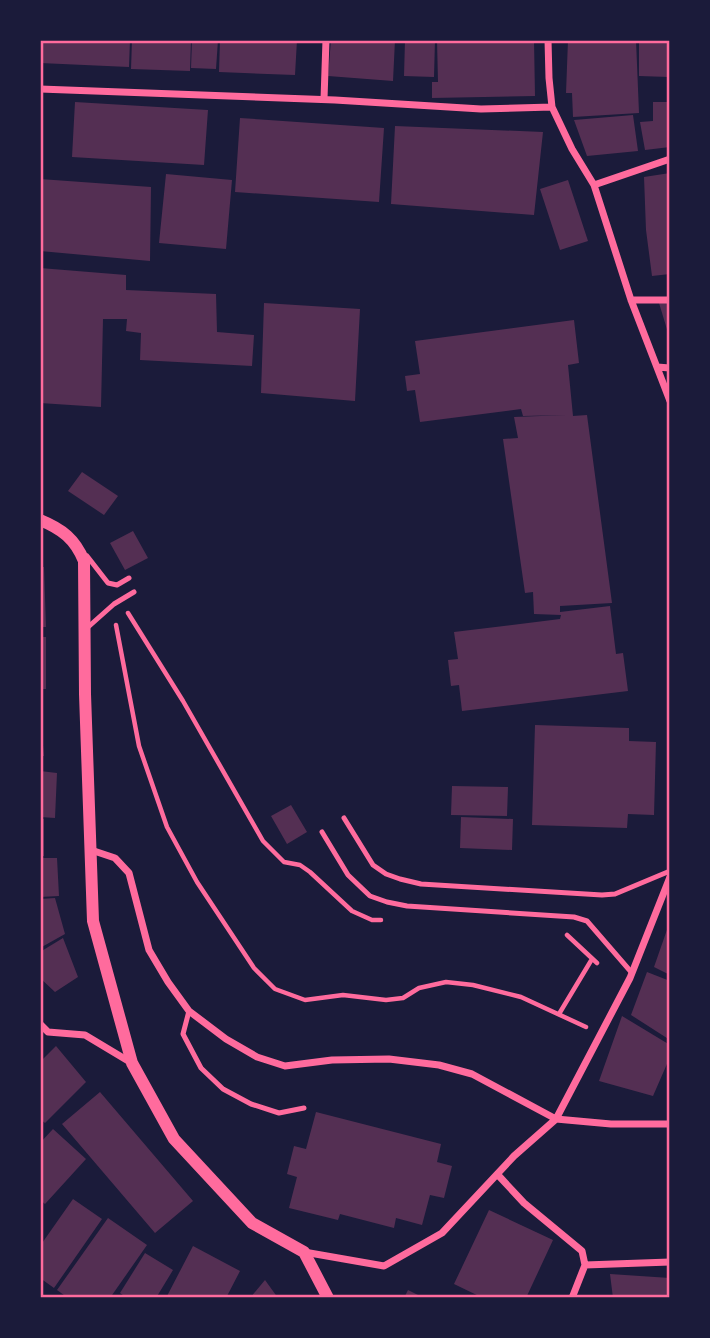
<svg xmlns="http://www.w3.org/2000/svg" width="710" height="1338" font-family="Cabin,sans-serif">
  <rect width="100%" height="100%" fill="#1b1b3a"/>
  <path fill="#542f53" d="M40,40H130L129,67L40,63Z
    M132,40H191L190,71L131,69Z
    M192,40H218L216,69L191,68Z
    M220,40H297L295,75L219,72Z
    M331,40H395L393,81L328,76Z
    M405,40H435L434,77L404,76Z
    M437,40H534L535,96L432,98V82H438Z
    M568,40H636L639,113L573,117L572,93H566Z
    M639,40H670L669,77L639,76Z
    M75,102L208,110L204,165L72,157Z
    M653,102H670V147L645,150L640,122L653,121Z
    M633,115L638,151L587,156L574,120Z
    M240,118L384,128L379,202L235,192Z
    M395,126L543,132L534,215L391,204Z
    M670,173V274L652,276L646,230L644,177Z
    M166,174L232,180L226,249L159,243Z
    M40,179L151,187L150,261L40,251Z
    M568,180L588,241L560,250L540,189Z
    M40,268L126,275V290L216,294L217,332L254,335L252,366L140,360L141,333L126,331L127,319H103L101,407L40,403Z
    M264,303L360,309L355,401L261,393Z
    M659,303H670V336H669Z
    M574,320L579,363L568,365L573,416L587,415L612,603L560,606V612L610,606L616,654L623,653L628,691L462,711L459,685L451,686L448,660L458,659L454,632L560,619L561,615L534,614L533,592L525,593L503,439L518,438L514,417L567,415L523,416L521,409L420,422L415,390L407,391L405,376L420,374L415,341Z
    M82,472L118,496L104,515L68,491Z
    M133,531L148,558L125,570L110,543Z
    M40,567H44L46,627H40Z
    M40,637H46V689H40Z
    M535,725L629,728V741L656,742L654,815L628,814L627,828L532,825Z
    M40,735H42L44,756H40Z
    M40,771L57,773L55,818L40,817Z
    M452,786L508,787L507,816L451,815Z
    M291,805L307,832L287,844L271,816Z
    M461,817L513,819L512,850L460,848Z
    M40,818L44,819V856H40Z
    M40,858H57L59,896L40,897Z
    M55,898L65,934L40,948V899Z
    M669,924H670V975L654,967Z
    M63,938L78,977L55,992L40,978V952Z
    M647,972L670,981V1040L631,1015Z
    M622,1016L670,1045V1057L653,1096L599,1081Z
    M56,1046L86,1082L45,1123L40,1119V1062Z
    M100,1092L193,1201L155,1233L62,1124Z
    M316,1112L441,1144L437,1162L452,1166L444,1198L430,1195L422,1225L396,1218L394,1228L340,1214L338,1220L289,1208L297,1177L287,1174L294,1146L306,1149Z
    M53,1129L86,1159L45,1204L40,1200V1143Z
    M73,1199L102,1219L54,1288L40,1278V1246Z
    M489,1210L553,1240L526,1298H483L454,1284Z
    M108,1218L147,1245L110,1298H68L57,1290Z
    M193,1246L240,1271L226,1298H166Z
    M145,1253L173,1270L156,1298H127L120,1293Z
    M610,1274L670,1278V1298H613Z
    M265,1280L278,1298H250Z
    M408,1290L424,1298H404Z"/>
  <g fill="none" stroke-linecap="round" stroke-linejoin="round">
    <path stroke="#ff6b9d" stroke-width="4.5" d="M128,613L183,701L263,841L284,862L300,865L310,872L352,911L372,920H381
      M116,625L139,746L167,827L197,882L254,968L275,989L305,1000L343,995L386,1000L403,998L419,988L446,982L473,985L521,997L586,1027
      M567,935L597,963
      M559,1014L592,959"/>
    <path stroke="#ff6b9d" stroke-width="5" d="M87,556L108,583L117,585L129,578
      M87,628L114,604L134,592
      M344,818L373,865L386,874L400,879L421,884L602,895L615,894L670,871
      M322,832L348,875L370,896L387,902L407,906L574,917L587,921L632,973
      M189,1011L183,1034L201,1068L223,1089L251,1104L279,1113L304,1108"/>
    <path stroke="#ff6b9d" stroke-width="7" d="M548,40L549,78L552,107L572,149L594,185L631,300L670,401
      M40,89L335,100L481,109L552,107
      M324,99L326,40
      M594,185L670,159
      M631,300H670
      M657,367L670,368
      M91,850L115,858L129,873L149,950L168,982L189,1011L226,1039L257,1057L285,1066L332,1060L389,1059L439,1065L472,1074L556,1119L611,1124H670
      M40,1024L48,1032L85,1035L130,1062
      M498,1175L524,1203L582,1251L585,1265L572,1298
      M304,1252L384,1266L442,1233L514,1156L556,1119L630,978L670,877
      M585,1265L670,1262"/>
    <path stroke="#ff6b9d" stroke-width="12" d="M40,520C62,529 75,539 84,561L85,694L93,921L132,1063L174,1139L252,1223L304,1252L328,1298"/>
  </g>
  <rect width="710" height="1338" fill="none" stroke="#1b1b3a" stroke-width="84"/>
  <rect x="42" y="42" width="626" height="1254" fill="none" stroke="#ff6b9d" stroke-width="2.5"/>
</svg>
